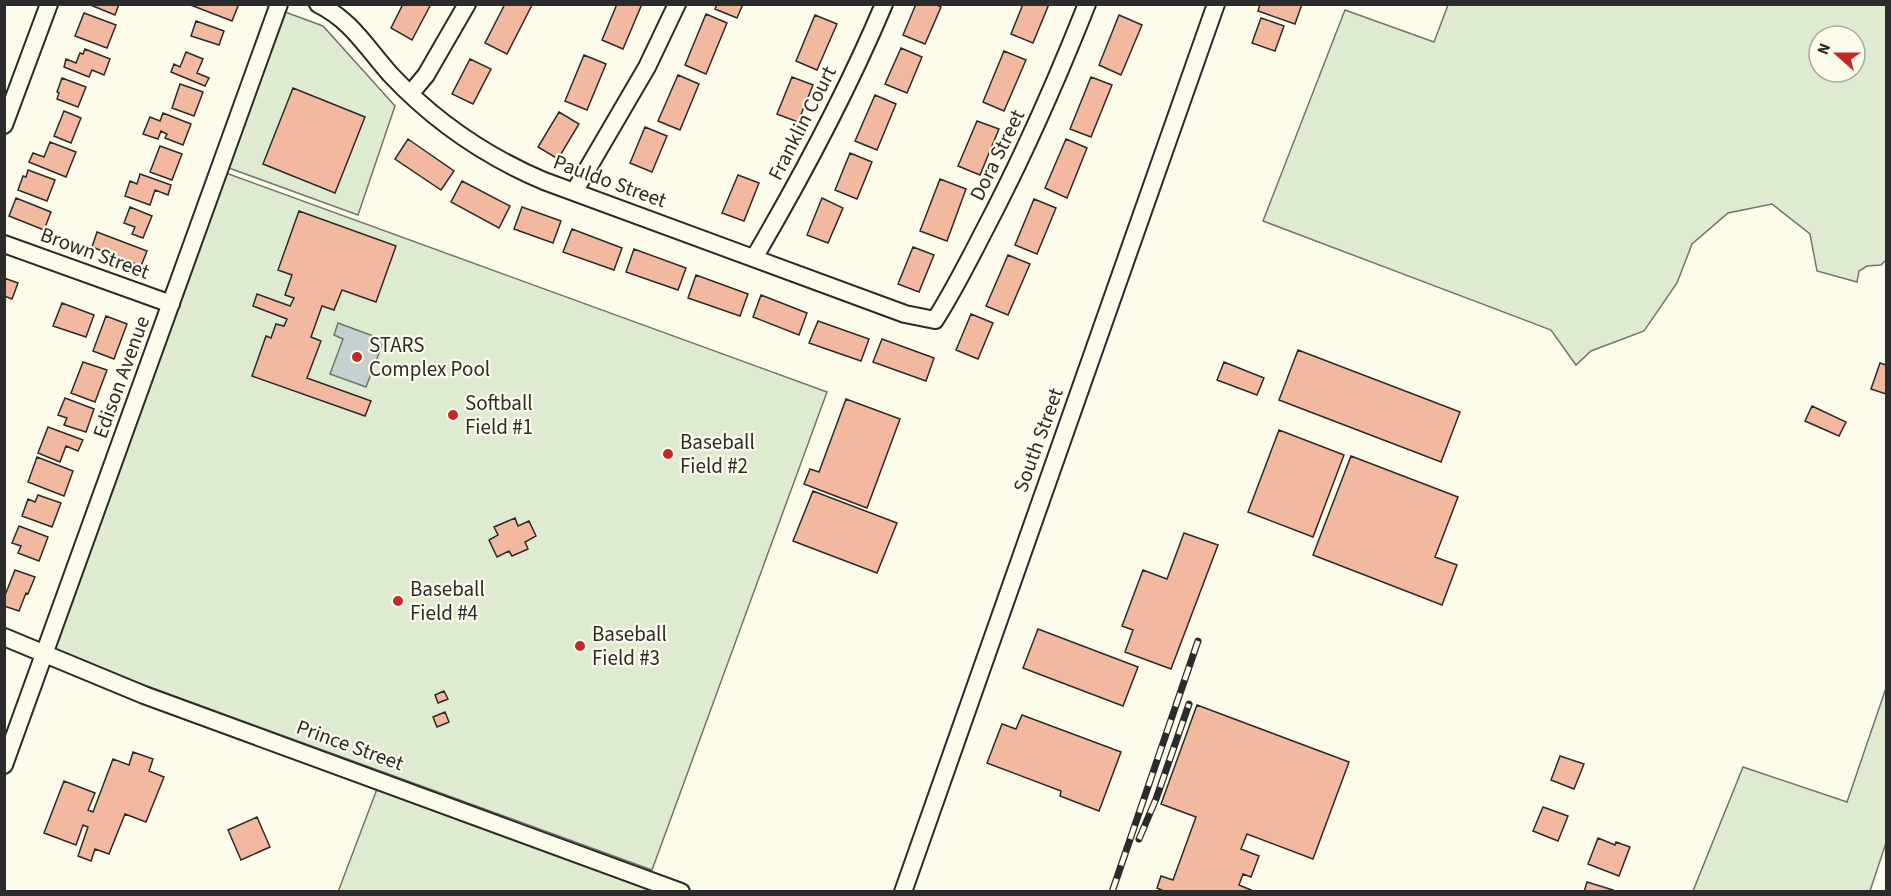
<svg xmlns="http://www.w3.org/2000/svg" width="1891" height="896" font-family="'Source Sans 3',sans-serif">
  <rect width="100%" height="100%" fill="#fdfbea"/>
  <path fill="#deebd1" stroke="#74746e" stroke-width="1.5" fill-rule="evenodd" d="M1448,5H1886V260L1881,265L1867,266L1859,271L1857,282L1817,271L1810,234L1772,204L1728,213L1692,244L1677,283L1644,331L1591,351L1576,365L1551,330L1263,221L1345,10L1434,42ZM1819,36H1855V72H1819Z
    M285,12L323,26L395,106L358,215L229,168Z
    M226,173L827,392L652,870L51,651Z
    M1886,688V843L1870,891H1693L1743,767L1847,802Z
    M377,789L649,889L648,892H338Z"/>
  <path fill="#c7d0d0" stroke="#74746e" stroke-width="1.5" d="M338,323L384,340L366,387L330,374L343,339L334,335Z"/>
  <path fill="#f2b8a0" stroke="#2b2b2b" stroke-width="1.5" d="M88,4H119L115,15Z
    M188,4H235L238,6L232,21Z
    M403,4H431L412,40L391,28Z
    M505,4L532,5L507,54L485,43Z
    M617,4H642L623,49L602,40Z
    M717,4H743L737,18L715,9Z
    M916,4H935L941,7L925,44L903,35Z
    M1023,4H1049L1033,43L1011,34Z
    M1260,4H1302L1295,24L1258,11Z
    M84,13L116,25L107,48L75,36Z
    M706,14L727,23L706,74L685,65Z
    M815,15L837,24L817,70L796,61Z
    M1119,15L1142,25L1121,75L1099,65Z
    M1261,18L1284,26L1275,51L1252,43Z
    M196,21L224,31L219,45L191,36Z
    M901,48L922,57L907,93L885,84Z
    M85,49L110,59L104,75L92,70L89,77L64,67L66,59L76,63L80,53L83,54Z
    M1004,51L1026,60L1004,111L983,102Z
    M186,52L203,59L197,73L209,78L205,86L171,72L174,64L180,67Z
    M584,55L606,64L587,110L565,101Z
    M470,59L491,69L473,104L452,94Z
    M678,75L699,84L680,130L658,121Z
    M792,77L813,85L798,122L777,114Z
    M1091,77L1112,85L1091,137L1070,129Z
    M62,78L86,87L78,107L57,99L59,93L57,92Z
    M180,84L203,92L194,116L172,108Z
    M293,88L365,117L335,193L263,164Z
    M875,95L896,104L877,150L855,141Z
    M64,111L81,118L71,143L54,136Z
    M559,112L579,124L558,159L538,147Z
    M163,113L191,124L183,145L165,138L167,134L161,131L158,139L143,134L150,117L160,121Z
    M977,121L999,129L980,175L958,166Z
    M645,127L667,136L652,172L630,163Z
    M408,139L454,171L441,190L395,159Z
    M1066,139L1087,148L1067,198L1045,188Z
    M50,142L76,152L66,177L29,162L33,153L44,157Z
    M160,146L182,154L172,180L150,172Z
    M850,153L872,162L857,199L835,190Z
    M28,170L55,180L47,201L18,190L23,176L26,177Z
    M140,174L171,185L168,195L155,190L150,205L125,196L130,181L137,184Z
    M738,175L759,183L744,221L722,213Z
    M940,179L966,189L947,241L920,231Z
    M462,181L510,206L499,228L451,202Z
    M16,198L51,212L44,230L9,216Z
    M822,198L843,208L828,243L807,235Z
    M1034,199L1056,208L1037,254L1015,245Z
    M130,207L152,216L143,238L132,234L135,227L124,223Z
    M522,207L561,221L553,243L514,229Z
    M299,211L396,246L376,302L342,290L334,310L322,306L311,337L321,341L307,378L371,401L365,416L252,376L266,336L271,338L276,324L284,326L287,319L253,306L257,294L290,306L294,298L285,295L292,275L278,270Z
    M572,229L622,248L614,270L563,252Z
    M97,232L147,251L141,266L92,247Z
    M913,247L934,255L919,292L898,284Z
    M634,249L686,268L678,290L626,272Z
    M1008,255L1030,264L1008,315L986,306Z
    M696,275L748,294L740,316L688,298Z
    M4,278L18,283L12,299L4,296Z
    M761,295L807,313L799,335L753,317Z
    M62,303L94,315L86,337L53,326Z
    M971,314L993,323L978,359L956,350Z
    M106,316L127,324L114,359L93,351Z
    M818,321L869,339L861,361L809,343Z
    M882,339L934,358L926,381L873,362Z
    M1298,350L1460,412L1441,462L1279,400Z
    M83,362L107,370L95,402L71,393Z
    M1224,362L1264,378L1257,395L1217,380Z
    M1880,363L1886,365V394L1871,389Z
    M65,398L94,409L86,432L64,425L67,418L58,415Z
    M846,399L900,419L867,508L804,484L810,469L819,472Z
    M1812,406L1846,422L1839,436L1805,421Z
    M48,427L83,440L78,451L66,446L60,462L38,453Z
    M1279,430L1344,455L1313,537L1248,512Z
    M1351,456L1458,497L1435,557L1457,565L1442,605L1313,555Z
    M37,457L73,471L64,496L28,482Z
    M813,491L897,523L877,573L793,541Z
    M38,495L61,503L52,527L22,516L28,499L35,502Z
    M515,518L518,526L529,521L536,536L525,542L528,549L512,556L509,551L497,557L489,540L498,535L494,527Z
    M19,526L48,537L39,561L18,553L21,546L12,543Z
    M1184,533L1218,545L1171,669L1125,652L1133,630L1122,626L1143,570L1167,579Z
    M15,570L35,577L28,594L26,593L19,611L4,606V598Z
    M1038,629L1138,667L1123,706L1023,668Z
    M444,691L448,699L438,703L435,695Z
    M1197,705L1349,762L1313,859L1247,834L1241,849L1259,856L1251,877L1243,874L1239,885L1251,890L1250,892H1166L1157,888L1161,876L1173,880L1196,817L1161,804Z
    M445,712L449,722L437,727L433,717Z
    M1022,715L1121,752L1099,811L1060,796L1061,791L987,763L1002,724L1016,729Z
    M133,752L153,759L149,771L164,777L146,822L125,814L109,854L95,849L91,861L78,856L88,827L83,825L76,845L44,833L64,781L95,793L88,810L93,812L113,759L129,765Z
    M1560,756L1584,764L1574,789L1551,780Z
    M1543,807L1568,816L1558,841L1533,831Z
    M257,817L270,847L241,860L228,830Z
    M1598,838L1615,845L1616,842L1630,847L1619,876L1588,864Z
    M1587,882L1613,890L1612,892H1584Z"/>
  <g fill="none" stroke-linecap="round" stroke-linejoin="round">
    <defs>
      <path id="minor" d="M318,4C351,20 366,47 390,74C434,121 485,156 544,181L905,314L935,320C953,292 968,262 984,231C1023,157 1056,82 1087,4
        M411,93L426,75L467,4
        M4,125L49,4
        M574,192L647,67L677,4
        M4,244L171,304
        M754,258C802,176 847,92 884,4
        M4,637L144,695L681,892
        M4,765L279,4
        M903,892L1216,4"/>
    </defs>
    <use href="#minor" stroke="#2b2b2b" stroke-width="20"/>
    <use href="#minor" stroke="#fdfbea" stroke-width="16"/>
    <defs>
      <path id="rail" d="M1139,839L1156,799L1189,704
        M1112,892L1198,641"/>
    </defs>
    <use href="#rail" stroke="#2b2b2b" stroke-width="7"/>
    <use href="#rail" stroke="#fdfbea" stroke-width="4.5" stroke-dasharray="14" stroke-linecap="butt"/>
  </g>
  <g fill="#c62828" stroke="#fdfbea" stroke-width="2">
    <circle cx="357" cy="357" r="6"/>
    <circle cx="453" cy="415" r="6"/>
    <circle cx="668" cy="454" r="6"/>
    <circle cx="398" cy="601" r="6"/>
    <circle cx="580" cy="646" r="6"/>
  </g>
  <g text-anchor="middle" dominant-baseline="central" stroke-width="4.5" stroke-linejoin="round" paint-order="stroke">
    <g font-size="21" fill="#2b2b2b" stroke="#fdfbea">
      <text transform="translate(802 123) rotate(-63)">Franklin Court</text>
      <text transform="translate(997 155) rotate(-64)">Dora Street</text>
      <text transform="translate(610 181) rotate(20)">Pauldo Street</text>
      <text transform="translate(95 253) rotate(20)">Brown Street</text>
      <text transform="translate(121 377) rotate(-70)">Edison Avenue</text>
      <text transform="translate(1038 440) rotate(-70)">South Street</text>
      <text transform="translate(350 745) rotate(20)">Prince Street</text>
    </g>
    <g font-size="21" fill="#2b2b2b" stroke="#fdfbea" text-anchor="start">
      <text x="369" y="345">STARS<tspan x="369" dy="24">Complex Pool</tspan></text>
      <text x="465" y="403">Softball<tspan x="465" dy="24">Field #1</tspan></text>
      <text x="680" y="442">Baseball<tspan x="680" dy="24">Field #2</tspan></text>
      <text x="410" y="589">Baseball<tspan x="410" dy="24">Field #4</tspan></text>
      <text x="592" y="634">Baseball<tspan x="592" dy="24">Field #3</tspan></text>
    </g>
  </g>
  <rect width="1891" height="896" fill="none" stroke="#2b2b2b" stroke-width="12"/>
  <g transform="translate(1837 54) rotate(291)"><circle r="28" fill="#fdfbea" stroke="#a9a89e" stroke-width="1.5"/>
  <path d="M0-4.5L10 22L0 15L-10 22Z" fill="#c62828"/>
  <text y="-9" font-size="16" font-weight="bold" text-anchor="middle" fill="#2b2b2b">N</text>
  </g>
</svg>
